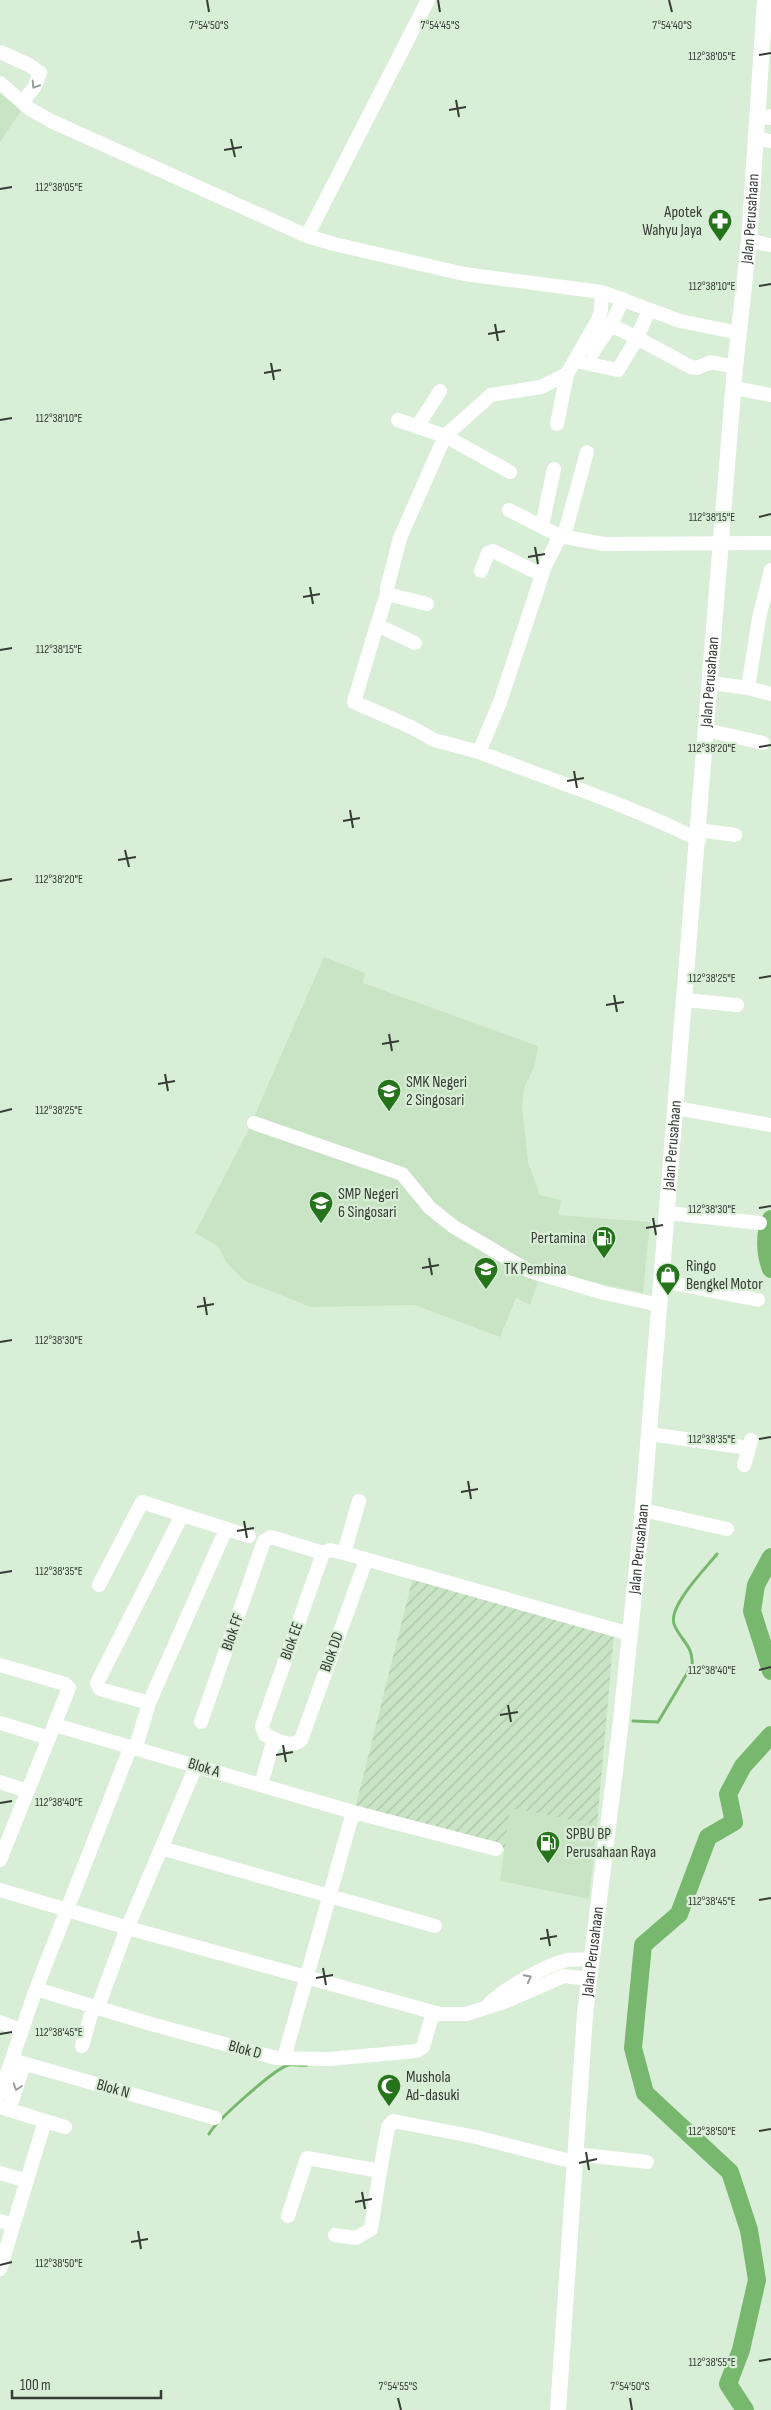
<svg xmlns="http://www.w3.org/2000/svg" width="771" height="2410" font-family="'Sofia Sans Condensed',sans-serif">
  <defs>
    <pattern id="industrial-furrows" width="10" height="10" patternUnits="userSpaceOnUse" patternTransform="scale(1.25)"><rect width="10" height="10" fill="#c9e3c5"/><path d="M-1 1l2-2M0 10L10 0M9 11l2-2" fill="none" stroke="#adc4aa"/></pattern>
  </defs>
  <rect width="100%" height="100%" fill="#d9eed6"/>
  <path fill="#c9e3c5" d="M0,90L21,111L0,142Z
    M324,957L365,973L363,983L538,1046L535,1065L524,1088L522,1106L528,1162L540,1195L561,1200L558,1215L650,1222L643,1293L539,1270L446,1215L423,1192L410,1174L253,1119Z
    M250,1127L391,1175L401,1181L521,1274L538,1282L530,1305L516,1298L500,1337L415,1305L311,1307L245,1281L226,1262L218,1246L195,1233Z
    M510,1808L597,1825L589,1899L500,1881Z"/>
  <path fill="url(#industrial-furrows)" d="M413,1577L614,1633L597,1825L510,1808L505,1848L355,1809Z"/>
  <g fill="none" stroke-linecap="round" stroke-linejoin="round">
    <path stroke="#77b86e" stroke-width="3" d="M633,1721L658,1722L692,1665C694,1646 680,1640 674,1624C668,1606 706,1568 717,1554
      M209,2134C216,2121 273,2070 288,2065C293,2064 302,2066 307,2065"/>
    <path stroke="#77b86e" stroke-width="18" d="M771,1219C764,1233 765,1254 771,1269
      M771,1557L756,1585L752,1611L771,1671
      M745,2410L728,2384L741,2350L757,2280L749,2230L730,2172L645,2093L633,2048L643,1945L679,1914L708,1837L734,1822L728,1794L743,1766L771,1735"/>
    <path stroke="#fff" stroke-width="14" d="M0,52L29,65L40,73L34,88L22,102
      M0,83L30,109L51,121L307,236L334,244L464,274L602,292L680,321L739,333
      M757,115L769,118L771,116
      M755,138L771,141
      M307,236L428,0
      M749,241L771,245
      M611,325L623,299
      M593,352L611,325L637,338L649,310
      M576,361L618,370L637,338L691,367L697,368L711,362L735,367
      M734,388L771,395
      M398,420L445,436L510,472
      M557,424L567,374
      M417,427L440,391
      M542,526L554,469
      M560,536L604,544L771,543
      M564,536L587,452
      M481,571L488,553L493,551L542,575
      M427,604L387,594V588L400,538L445,436L491,395L541,387L567,374L598,320L601,310L602,292
      M377,625L387,594
      M415,643L377,625L354,702L411,727L434,740L479,752L500,702L545,566L560,536L509,510
      M711,683L748,688L759,618L771,570
      M748,688L771,694
      M706,730L763,743
      M479,752C553,781 628,804 699,840
      M699,830L735,835
      M685,1000L737,1005
      M676,1108L771,1125
      M254,1123L402,1174L430,1208L454,1227L527,1270L604,1293L660,1305
      M668,1213L760,1223
      M662,1281L758,1300
      M649,1434L749,1448L751,1440
      M744,1465L749,1448
      M643,1510L727,1529
      M323,1553L262,1726L265,1735C275,1739 291,1749 301,1740L366,1560
      M344,1553L359,1501
      M99,1585L142,1502L249,1536
      M0,1665L65,1684L69,1688L0,1860
      M149,1703L100,1689L97,1683L182,1515
      M201,1722L264,1541L271,1537L323,1553L330,1550L344,1553L630,1634
      M0,1723L49,1738
      M55,1725L353,1812L496,1849
      M136,1747L149,1703L226,1529
      M0,1782L27,1791
      M261,1785L274,1739
      M161,1848L435,1926
      M0,1890L128,1928L440,2014H466L504,2002L564,1976L589,1979
      M36,1989L151,2024L276,2058L329,2059L417,2051L423,2047L433,2012
      M488,2005C503,1989 546,1965 567,1960C575,1959 583,1960 591,1959
      M0,2022L21,2030
      M82,2046L92,2011L99,2004L124,1936L196,1766
      M284,2058L353,1812
      M12,2060L215,2118
      M0,2094L36,1989L131,1746
      M0,2107L45,2121L0,2269
      M9,2110L24,2064
      M45,2121L65,2127
      M575,2154L647,2162
      M0,2173L27,2181
      M288,2216L307,2158L380,2171L388,2127L393,2121L476,2137L574,2162
      M0,2221L13,2225
      M335,2235L356,2238L371,2229L380,2171"/>
    <path stroke="#fff" stroke-width="16" id="s1" d="M558,2410L585,2014L620,1729L642,1519L735,367L749,241L765,0"/>
  </g>
  <defs><path id="oneway-chevron" d="M-2-3.5L2.5 0L-2 3.5" fill="none" stroke-width="1.6" stroke-linecap="round" stroke-linejoin="round" transform="scale(1.25)"/></defs>
  <g stroke="#9a9e9a">
    <use href="#oneway-chevron" transform="translate(35 85) rotate(123)"/>
    <use href="#oneway-chevron" transform="translate(528 1978) rotate(-28)"/>
    <use href="#oneway-chevron" transform="translate(17 2087) rotate(108)"/>
  </g>
  <path fill="none" stroke="#353d34" stroke-width="2" d="M207,0L209,12M438,0L440,12M669,0L672,12M759,55L771,53M456,100L459,117M449,110L466,107M231,139L235,157M224,150L242,147M0,189L12,187M759,286L771,284M495,324L498,341M488,334L505,331M271,363L274,380M264,373L281,370M0,420L12,418M759,517L771,514M535,547L538,564M528,557L545,554M310,587L313,604M303,597L320,594M0,650L12,648M759,747L771,745M574,771L577,788M567,781L584,778M350,810L353,828M343,821L360,818M125,850L129,867M118,860L136,857M0,881L12,879M759,978L771,976M614,995L617,1012M606,1005L624,1002M389,1034L392,1051M382,1044L399,1041M165,1074L168,1091M158,1084L175,1081M0,1112L12,1109M759,1208L771,1206M653,1218L656,1235M646,1228L663,1225M429,1258L432,1275M422,1268L439,1265M204,1297L207,1315M197,1307L214,1304M0,1342L12,1340M759,1439L771,1437M468,1481L471,1499M461,1492L478,1489M244,1521L247,1538M237,1531L254,1528M0,1573L12,1571M759,1670L771,1667M508,1705L511,1722M500,1715L518,1712M283,1745L286,1762M276,1755L293,1752M0,1803L12,1801M759,1900L771,1898M547,1929L550,1946M540,1939L557,1936M323,1968L326,1985M316,1978L333,1975M0,2034L12,2032M759,2131L771,2129M586,2152L589,2170M579,2163L597,2159M362,2192L365,2209M355,2202L372,2199M138,2231L141,2249M131,2242L148,2239M0,2265L12,2262M759,2361L771,2359M398,2398L401,2410M630,2398L632,2410"/>
  <defs>
    <symbol id="pharmacy-pin" viewBox="-11 -11 22 30"><path d="M0 17L-7.5 6A9.5 9.5 0 1 1 7.5 6Z" fill="#25731a" stroke="#d9eed6"/><path d="M-2-6h4v4h4v4h-4v4h-4v-4h-4v-4h4Z" fill="#fff"/></symbol>
    <symbol id="school-pin" viewBox="-11 -11 22 30"><path d="M0 17L-7.5 6A9.5 9.5 0 1 1 7.5 6Z" fill="#25731a" stroke="#d9eed6"/><path d="M0-5L7-2L0 1L-7-2ZM-4 1L0 2.5L4 1V4Q0 6-4 4Z" fill="#fff"/></symbol>
    <symbol id="fuel-pin" viewBox="-11 -11 22 30"><path d="M0 17L-7.5 6A9.5 9.5 0 1 1 7.5 6Z" fill="#25731a" stroke="#d9eed6"/><path d="M-5.5-6h7V0h2V4h1.3V-2.5L3-4.5l.8-.8L6-3V5H2.5V1h-1V6h-7ZM-4.2-4.7v3.2H.2V-4.7Z" fill="#fff"/></symbol>
    <symbol id="shop-pin" viewBox="-11 -11 22 30"><path d="M0 17L-7.5 6A9.5 9.5 0 1 1 7.5 6Z" fill="#25731a" stroke="#d9eed6"/><path d="M-5-2.5h2.3a2.7 3.5 0 0 1 5.4 0H5L5.5 6h-11ZM-1.5-2.5h3a1.5 2.3 0 0 0-3 0Z" fill="#fff"/></symbol>
    <symbol id="mosque-pin" viewBox="-11 -11 22 30"><path d="M0 17L-7.5 6A9.5 9.5 0 1 1 7.5 6Z" fill="#25731a" stroke="#d9eed6"/><path d="M3.5-4.9A6 6 0 1 0 3.5 4.9A5 5 0 1 1 3.5-4.9Z" fill="#fff"/></symbol>
  </defs>
  <g fill-rule="evenodd">
    <use href="#pharmacy-pin" x="706" y="207" width="28" height="38"/>
    <use href="#school-pin" x="375" y="1077" width="28" height="38"/>
    <use href="#school-pin" x="307" y="1189" width="28" height="38"/>
    <use href="#fuel-pin" x="590" y="1224" width="28" height="38"/>
    <use href="#school-pin" x="472" y="1255" width="28" height="38"/>
    <use href="#shop-pin" x="654" y="1261" width="28" height="38"/>
    <use href="#fuel-pin" x="534" y="1829" width="28" height="38"/>
    <use href="#mosque-pin" x="375" y="2072" width="28" height="38"/>
  </g>
  <g text-anchor="middle" dominant-baseline="central" stroke-width="4.5" stroke-linejoin="round" paint-order="stroke">
    <g font-size="16" fill="#353d34" stroke="#d9eed6" text-anchor="start">
      <text x="702" y="212" text-anchor="end">Apotek<tspan x="702" dy="18">Wahyu Jaya</tspan></text>
      <text x="406" y="1082">SMK Negeri<tspan x="406" dy="18">2 Singosari</tspan></text>
      <text x="338" y="1194">SMP Negeri<tspan x="338" dy="18">6 Singosari</tspan></text>
      <text x="586" y="1238" text-anchor="end">Pertamina</text>
      <text x="686" y="1266">Ringo<tspan x="686" dy="18">Bengkel Motor</tspan></text>
      <text x="504" y="1269">TK Pembina</text>
      <text x="566" y="1834">SPBU BP<tspan x="566" dy="18">Perusahaan Raya</tspan></text>
      <text x="406" y="2077">Mushola<tspan x="406" dy="18">Ad-dasuki</tspan></text>
    </g>
    <g font-size="16" fill="#353d34" stroke="#d9eed6">
      <text stroke="none"><textPath href="#s1" startOffset="2200">Jalan Perusahaan</textPath></text>
      <text stroke="none"><textPath href="#s1" startOffset="1735">Jalan Perusahaan</textPath></text>
      <text stroke="none"><textPath href="#s1" startOffset="1270">Jalan Perusahaan</textPath></text>
      <text stroke="none"><textPath href="#s1" startOffset="865">Jalan Perusahaan</textPath></text>
      <text transform="translate(233 1632) rotate(-71)">Blok FF</text>
      <text transform="translate(292 1641) rotate(-70)">Blok EE</text>
      <text transform="translate(332 1652) rotate(-70)">Blok DD</text>
      <text transform="translate(204 1768) rotate(17)">Blok A</text>
      <text stroke="none"><textPath href="#s1" startOffset="460">Jalan Perusahaan</textPath></text>
      <text transform="translate(245 2050) rotate(15)">Blok D</text>
      <text transform="translate(113 2089) rotate(16)">Blok N</text>
    </g>
  </g>
  <g font-size="12" text-anchor="middle" fill="#353d34" stroke="#d9eed6" stroke-width="4.5" stroke-linejoin="round" paint-order="stroke">
    <text x="209" y="29">7°54'50"S</text>
    <text x="440" y="29">7°54'45"S</text>
    <text x="672" y="29">7°54'40"S</text>
    <text x="712" y="60">112°38'05"E</text>
    <text x="59" y="191">112°38'05"E</text>
    <text x="712" y="290">112°38'10"E</text>
    <text x="59" y="422">112°38'10"E</text>
    <text x="712" y="521">112°38'15"E</text>
    <text x="59" y="653">112°38'15"E</text>
    <text x="712" y="752">112°38'20"E</text>
    <text x="59" y="883">112°38'20"E</text>
    <text x="712" y="982">112°38'25"E</text>
    <text x="59" y="1114">112°38'25"E</text>
    <text x="712" y="1213">112°38'30"E</text>
    <text x="59" y="1344">112°38'30"E</text>
    <text x="712" y="1443">112°38'35"E</text>
    <text x="59" y="1575">112°38'35"E</text>
    <text x="712" y="1674">112°38'40"E</text>
    <text x="59" y="1806">112°38'40"E</text>
    <text x="712" y="1905">112°38'45"E</text>
    <text x="59" y="2036">112°38'45"E</text>
    <text x="712" y="2135">112°38'50"E</text>
    <text x="59" y="2267">112°38'50"E</text>
    <text x="712" y="2366">112°38'55"E</text>
    <text x="398" y="2390">7°54'55"S</text>
    <text x="630" y="2390">7°54'50"S</text>
  </g>
  <path d="M12 2390v8h149v-8" fill="none" stroke="#353d34" stroke-width="2.5"/>
  <text x="20" y="2390" font-size="15" fill="#353d34" stroke="#d9eed6" stroke-width="4" paint-order="stroke">100 m</text>
</svg>
